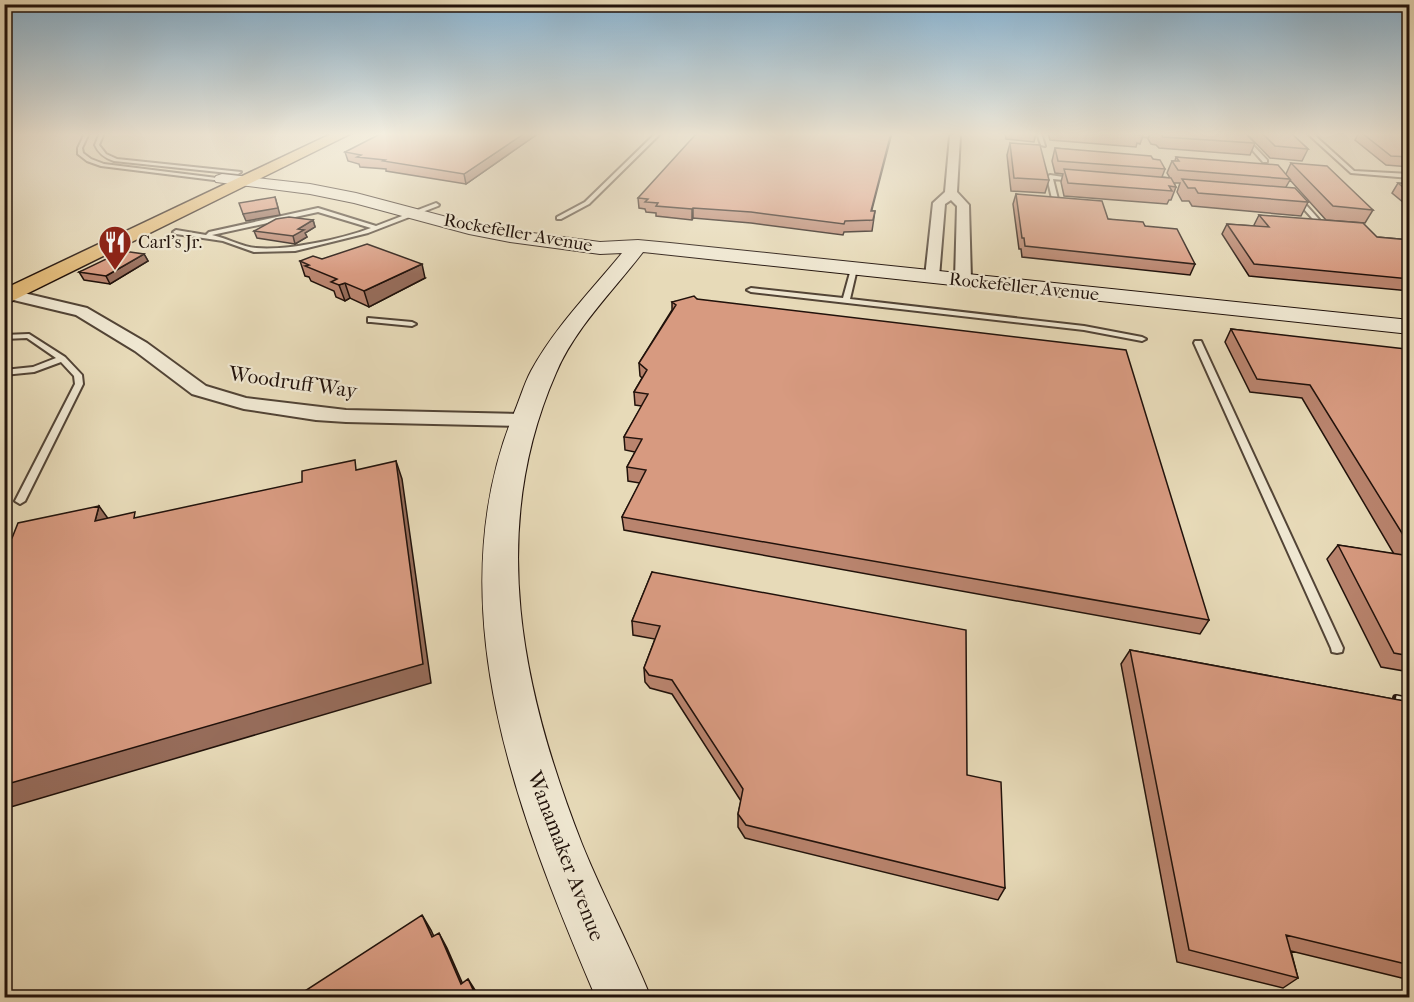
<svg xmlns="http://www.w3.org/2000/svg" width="1414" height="1002" font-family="'IM FELL French Canon',serif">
  <rect width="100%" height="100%" fill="#e7dab8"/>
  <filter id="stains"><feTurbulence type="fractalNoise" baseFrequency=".00333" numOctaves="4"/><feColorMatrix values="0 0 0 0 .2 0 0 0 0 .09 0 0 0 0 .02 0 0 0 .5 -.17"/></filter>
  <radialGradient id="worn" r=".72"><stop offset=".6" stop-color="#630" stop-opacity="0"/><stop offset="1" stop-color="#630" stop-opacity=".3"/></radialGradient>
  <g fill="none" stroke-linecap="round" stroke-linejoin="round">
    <defs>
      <path id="lane" d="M85,133H89L82,148L83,153L91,159L104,164L225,179L222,181L101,166L87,161L78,154V148Z
        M100,133H104L99,145L106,154L117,159L241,172L238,174L114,161C105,158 99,154 95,145Z
        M656,133H661L589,204L561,219H557V217L585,202Z
        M1037,133H1041L1045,146L1041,145Z
        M1109,133H1133L1164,137L1162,138Z
        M1307,133H1312L1354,171L1410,174V178L1351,173Z
        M1241,142H1250L1267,160V162H1263L1247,144H1241Z
        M1050,175L1077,179L1074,181L1053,179L1059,203L1056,205L1053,203L1047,177Z
        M1294,196H1298L1324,225V227H1320L1294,198Z
        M436,203L439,205L438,206L368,233L295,251L254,252L223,241L176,234L173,232L176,230L206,235L209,232L318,208L376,226ZM318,212L371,228C342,239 287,251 256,248C242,247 227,238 212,235Z
        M854,267L857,269L850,299L1084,326L1142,337L1146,339L1142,341L1084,330L751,292L747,290L751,288L843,298L851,269Z
        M368,318L412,322L416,324L412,326L371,322H368Z
        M29,334L65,357L82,375L83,384L25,501L20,504L15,501L75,384L74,376L61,362L34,372L4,375V370L33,367L56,358L27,338L4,339V335Z
        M1195,341H1201L1202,343L1343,648L1342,652L1337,653L1332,652L1331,648L1194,343Z"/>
      <path id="street" d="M956,133L960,136L957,192L969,205L971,280L963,285L955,280L957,206L951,200L945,204L939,277L932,281L925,277L933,203L945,192L950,136Z
        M11,290L87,308L147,343L206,386L246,398L346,410L523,414L530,416L533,420L530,424L523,426L346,422L316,420L244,409L192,394L135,351L76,315L5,298L4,293Z"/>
      <path id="secondary" d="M222,174L310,184L356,193L477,225L510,230L600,242L638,240L670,243L1410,320V334L643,252C613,291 575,328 556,373C487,530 522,691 582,844C603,896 630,946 651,998H596C519,817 435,607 514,413C520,399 524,384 531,371C555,327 591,291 622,253L600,254L510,242L469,234L354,203L310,194L216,182L214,179L216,176Z"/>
      <path id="primary" d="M333,133H352L4,305V289Z"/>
    </defs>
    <use href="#lane" stroke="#524436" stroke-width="4"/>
    <use href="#street" stroke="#524436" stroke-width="4"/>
    <use href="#secondary" stroke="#21120b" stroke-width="2"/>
    <use href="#primary" stroke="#21120b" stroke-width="3"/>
    <use href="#lane" fill="#efe7d1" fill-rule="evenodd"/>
    <use href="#street" fill="#efe7d1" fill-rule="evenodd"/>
    <use href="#secondary" fill="#efe7d1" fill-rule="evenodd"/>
    <use href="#primary" fill="#e4bd7c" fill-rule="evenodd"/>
    <defs>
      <path id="rail" d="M1396,698L1410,701"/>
    </defs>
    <use href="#rail" stroke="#21120b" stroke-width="8"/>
    <use href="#rail" stroke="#efe7d1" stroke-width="5" stroke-dasharray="16" stroke-linecap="butt"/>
  </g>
  <path fill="#b9846e" stroke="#21120b" stroke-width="1.5" d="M539,133L466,184L386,171V169L360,167L359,164L348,161L345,152Z
    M1005,133H1036L1034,142L1006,139Z
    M1048,133H1144L1140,144L1137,143L1136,147L1050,140Z
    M1150,133H1240L1255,143L1250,155L1159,148L1156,145L1151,144L1148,139Z
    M1246,133H1291L1308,149L1302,161L1270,158Z
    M1359,133H1410V167L1386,165L1355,140Z
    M1010,143L1049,180L1045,193L1011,191L1007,155Z
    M1055,148L1153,159L1165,169L1162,177L1170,178L1167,173L1172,161H1175L1176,157L1286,174L1291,163L1373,210L1365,223L1326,220L1290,180L1286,187L1308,202L1301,216L1192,206L1189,201H1182L1177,192L1180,183H1174L1176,187L1171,200H1169L1167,204L1064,196L1061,182L1063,174L1055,173L1052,161Z
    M1398,183L1410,184V208L1392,193Z
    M1016,194L1108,219L1145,226L1195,264L1190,275L1022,257L1021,249H1019L1013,204Z
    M638,198L872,211H875L872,231L844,232L843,235L751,223L693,218L692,220L656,216V213L646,212L645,209L639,208Z
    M1259,215L1377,237L1410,240V291L1249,276L1222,234L1227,224L1255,226L1254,225Z
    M313,220L315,227L305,233L307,237L295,244L257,238L254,231Z
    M144,254L148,261L110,284L84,280L79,272Z
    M322,259L425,278L369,307L350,298L345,301L336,297L334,291L311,281L309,277L305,276L300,261Z
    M697,299L1209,620L1200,634L624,530L622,517L640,483L628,481L627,467L635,452L625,450L624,437L642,406L635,405L634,392L642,378L640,376L639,363L672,310V302Z
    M1231,329L1410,352V672L1381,667L1327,559L1338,545L1394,554L1302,398L1250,392L1225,342Z
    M652,572L967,775L1005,888L998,900L745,838L738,827V814L741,801L672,694L650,688L645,682L644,668L655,639L633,635L632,621Z
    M1130,650L1410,702V980L1291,951L1298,978L1283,988L1177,962L1121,664Z"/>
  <path fill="#966c5a" stroke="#21120b" stroke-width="1.5" d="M525,133H539L466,184L464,174Z
    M891,133H892L869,221L871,211Z
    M275,197L280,215L246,221L243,214Z
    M693,208V218L692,220V209Z
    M313,220L315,227L305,233L307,237L295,244L293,236L298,229Z
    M144,254L148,261L110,284L106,276Z
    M422,264L425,278L369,307L364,291Z
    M345,283L350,298L345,301L339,285Z
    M396,461L402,479L431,683L4,809V785Z
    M99,506L112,524L95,521Z
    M422,915L431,930L441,952L432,937Z
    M439,933L447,948L469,998L461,984Z
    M468,979L477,993L479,998H477Z"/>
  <path fill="#d79a80" stroke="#21120b" stroke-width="1.5" d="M382,133H525L464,174L383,161L385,160L357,157L361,155L345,152Z
    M697,133H891L871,211H875L873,220L845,221L844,224L751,212L693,208L692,209L656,206L658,203L645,202L648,199L638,198Z
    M1116,133H1139L1140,135Z
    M1161,133L1246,134L1255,143L1163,137Z
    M1262,133H1291L1308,149L1275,146Z
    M1362,133H1410V157L1391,156Z
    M1010,143L1040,145L1049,180L1014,178Z
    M1055,148L1151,156L1153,159L1160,160L1165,169L1058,161Z
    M1176,157L1278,165L1290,179L1178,170L1172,161H1179Z
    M1291,163L1327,166L1373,210L1333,206Z
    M1064,169L1171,178L1176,187L1169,186L1172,191L1068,183Z
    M1182,179L1295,188L1308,202L1198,193L1195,188H1188Z
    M1398,183L1410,184V193Z
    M1016,194L1102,201L1108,219L1143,222L1145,226L1177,229L1195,264L1025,246L1024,238H1022Z
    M275,197L278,208L243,214L239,203Z
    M1259,215L1363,223L1377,237L1410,240V279L1254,264L1227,224L1269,227Z
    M289,217L313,220L298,229L304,230L293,236L254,231L276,219Z
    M367,244L422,264L364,291L345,283L339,285L331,282L337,279L305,266L309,265L300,261L313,256L322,259Z
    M123,251L144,254L106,276L79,272Z
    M694,296L697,299L1126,350L1209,620L622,517L646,470L627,467L642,439L624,437L648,394L634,392L647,370L639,363L676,305L672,302Z
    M1231,329L1406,349L1410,352V546L1310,385L1257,379Z
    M355,460L356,470L396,461L423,664L4,785V540L12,538L18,523L99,506L95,521L135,512L134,518L302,482V471Z
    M1338,545L1410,556V656L1394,653Z
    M652,572L966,630L967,775L1001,782L1005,888L746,825L738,814L743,789L672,680L649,675L644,668L660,626L632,621Z
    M1130,650L1410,702V965L1286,935L1298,978L1189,950Z
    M422,915L432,937L439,933L461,984L468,979L477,998H294Z"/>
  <linearGradient id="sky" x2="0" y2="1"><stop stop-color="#89b6d6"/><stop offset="0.49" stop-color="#f4eedf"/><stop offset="1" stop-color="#f4eedf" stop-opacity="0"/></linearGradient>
  <rect width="1414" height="274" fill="url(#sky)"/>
  <defs>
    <symbol id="restaurant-pin" viewBox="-11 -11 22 30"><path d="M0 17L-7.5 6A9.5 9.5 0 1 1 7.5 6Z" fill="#8f2418" stroke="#efe7d1"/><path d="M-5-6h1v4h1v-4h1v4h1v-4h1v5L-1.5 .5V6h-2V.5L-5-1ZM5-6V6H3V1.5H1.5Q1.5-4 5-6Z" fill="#fff"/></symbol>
  </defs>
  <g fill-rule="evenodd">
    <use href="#restaurant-pin" x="96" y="223" width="38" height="52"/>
  </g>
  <g text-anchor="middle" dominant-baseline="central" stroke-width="4.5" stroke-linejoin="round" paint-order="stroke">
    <g font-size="18" fill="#21120b" stroke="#efe7d1">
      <text transform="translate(518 233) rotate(10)">Rockefeller Avenue</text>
      <text transform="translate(1024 287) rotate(6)">Rockefeller Avenue</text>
    </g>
    <g font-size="18" fill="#21120b" stroke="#efe7d1" text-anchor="start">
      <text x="138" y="242">Carl's Jr.</text>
    </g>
    <g font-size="21" fill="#21120b" stroke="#efe7d1">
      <text transform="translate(293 382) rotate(8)">Woodruff Way</text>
      <text transform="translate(566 856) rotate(69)">Wanamaker Avenue</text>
    </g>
  </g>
  <rect width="1414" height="1002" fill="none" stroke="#e7dab8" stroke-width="24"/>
  <rect x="6" y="6" width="1402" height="990" fill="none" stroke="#21120b" stroke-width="3"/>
  <rect x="12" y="12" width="1390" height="978" fill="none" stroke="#21120b" stroke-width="1.5"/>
  <rect width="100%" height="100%" filter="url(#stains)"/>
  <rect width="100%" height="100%" fill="url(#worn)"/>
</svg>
